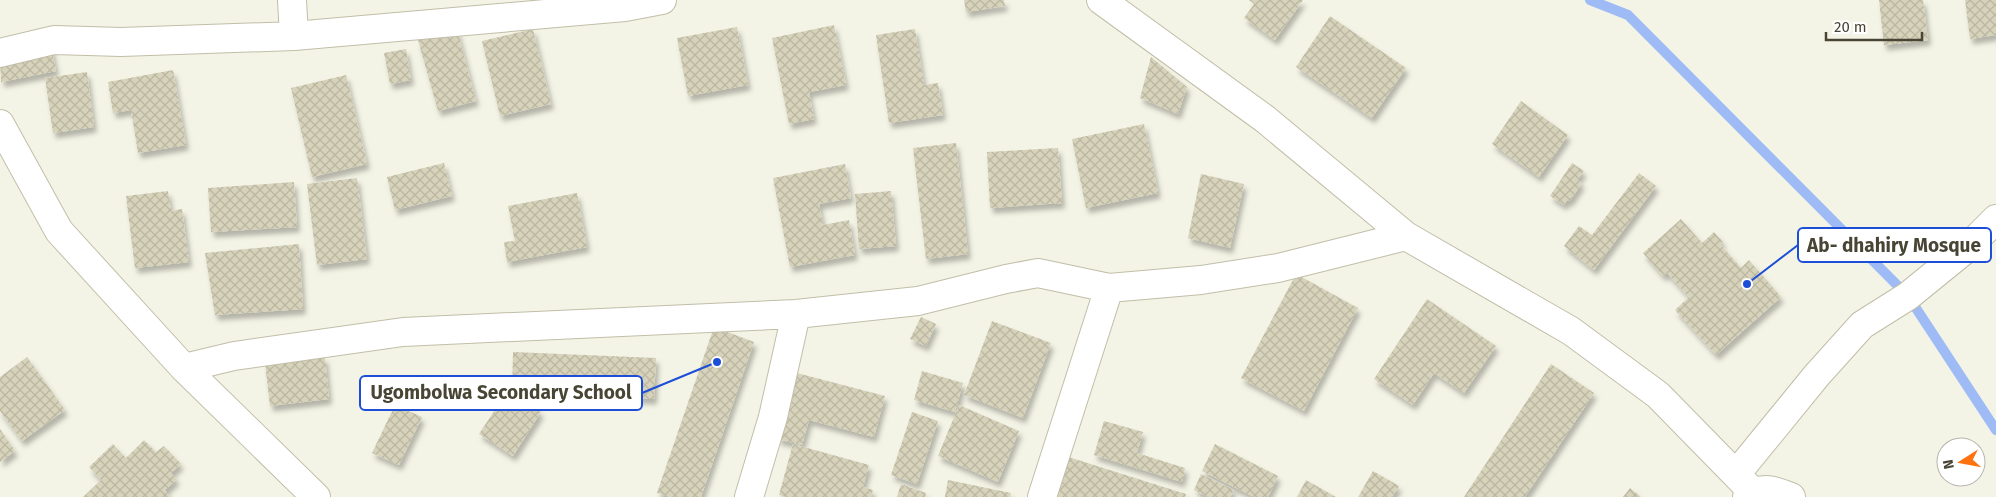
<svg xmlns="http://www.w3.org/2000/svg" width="1996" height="497" font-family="'Fira Sans',sans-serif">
  <defs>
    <pattern id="building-cross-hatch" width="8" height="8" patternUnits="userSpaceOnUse" patternTransform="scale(1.25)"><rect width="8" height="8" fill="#d7d3bb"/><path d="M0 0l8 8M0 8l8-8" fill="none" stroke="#bab6a1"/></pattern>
    <filter id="shadow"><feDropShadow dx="3" dy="5.5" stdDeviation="2.5" flood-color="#0004"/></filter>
  </defs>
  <rect width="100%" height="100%" fill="#f4f4e6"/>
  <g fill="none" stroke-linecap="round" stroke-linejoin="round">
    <path stroke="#9ebbf6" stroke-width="10" d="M1590,0L1628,15L1908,296L1996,430"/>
  </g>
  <path fill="url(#building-cross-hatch)" filter="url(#shadow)" d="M964,0H1004L1005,6L966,12Z
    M1249,0H1303L1275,40L1244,18L1254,4Z
    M1879,0H1923L1928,40L1884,45Z
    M1965,0H1996V35L1970,39Z
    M1330,16L1406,68L1372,118L1296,67Z
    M834,25L846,85L809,92L814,119L789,124L772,38Z
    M737,27L748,85L688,96L677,38Z
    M457,29L476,101L438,111L418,40Z
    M533,29L551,104L500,116L482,41Z
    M915,29L924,85L938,83L943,115L889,123L876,35Z
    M51,46L56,71L1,82L0,56Z
    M406,49L411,80L390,84L384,53Z
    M1151,57L1187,87L1178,114L1140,98Z
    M173,70L186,145L138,153L131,110L113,113L108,82Z
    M87,72L94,127L53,133L45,78Z
    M346,75L367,164L312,177L291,88Z
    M1521,101L1568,135L1539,177L1492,144Z
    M1144,124L1158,193L1086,208L1072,139Z
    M956,143L968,254L926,259L913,148Z
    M1058,148L1062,203L990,208L987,152Z
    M444,163L452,196L395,210L387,177Z
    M1572,163L1584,171L1577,180L1582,183L1570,201L1567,200L1564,205L1550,196Z
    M845,164L851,198L819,204L823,225L849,220L855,255L790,267L773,178Z
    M1639,173L1656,186L1594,270L1564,246L1579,226L1592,235Z
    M1201,174L1244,184L1230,248L1188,238Z
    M357,178L367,259L317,265L307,184Z
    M294,182L297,227L211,232L208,188Z
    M168,191L171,211L182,209L189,262L135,268L126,196Z
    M891,191L896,246L859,249L855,194Z
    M577,193L587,247L507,262L504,242L515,241L508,206Z
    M1681,219L1702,243L1714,232L1723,242L1720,244L1741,268L1749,260L1781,297L1716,355L1675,310L1689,297L1667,273L1663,276L1643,253Z
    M299,244L303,309L215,315L205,253Z
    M1296,274L1358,308L1304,411L1241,378Z
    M1427,299L1496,346L1464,393L1434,373L1413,405L1374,379Z
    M921,317L936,324L926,346L910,339Z
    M992,321L1051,343L1023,418L964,395Z
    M714,327L754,342L701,497H670L657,493Z
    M513,352L656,358L654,399L514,393L541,412L513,456L479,434L508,390L512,392Z
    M27,357L65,410L22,441L0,411V377Z
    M325,357L329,399L270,406L265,363Z
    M1551,364L1594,393L1525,497H1464Z
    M922,371L963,383L955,412L914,400Z
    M793,372L885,396L874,437L809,420L802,445L777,439Z
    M395,405L422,417L399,465L372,453Z
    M959,405L1019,431L998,482L938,456Z
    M912,412L938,421L917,484L891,475Z
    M1104,421L1143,432L1137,453L1185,468L1182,482L1094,455Z
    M0,429L15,451L0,462Z
    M144,440L156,452L164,446L181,464L171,473L177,479L165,490L170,497H83L101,480L89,467L113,444L126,458Z
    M793,444L869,465L863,487L873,490L871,497H786L779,495Z
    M1215,444L1278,476L1268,497H1254L1202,471Z
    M1062,455L1186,494L1185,497H1050Z
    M1373,471L1399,486L1392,497H1358Z
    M1201,474L1234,490L1230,497H1208L1194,490Z
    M948,480L1011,493L1010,497H945Z
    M1306,480L1336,497H1297Z
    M901,484L926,493L925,497H897Z
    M1630,488L1641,497H1623Z"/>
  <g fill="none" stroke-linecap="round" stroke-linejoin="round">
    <defs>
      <path id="street" d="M292,0L294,36
        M1101,0L1265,119L1406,236L1571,331L1658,395L1753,492
        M0,53L54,40L121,42L294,36L625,7L662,0
        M0,124L59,231L184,368L316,497
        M184,368L234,356L403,332L796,314L918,301L1006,279L1038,273L1109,288L1201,280L1278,268L1406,236
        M1737,473L1817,375L1862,325L1908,296L1967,248L1996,219
        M749,497L773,417L796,314
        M1042,497L1109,288
        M1747,497C1761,485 1777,491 1791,497"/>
    </defs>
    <use href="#street" stroke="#c1bea8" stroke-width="30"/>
    <use href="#street" stroke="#fff" stroke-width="28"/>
  </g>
  <path fill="none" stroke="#1d4ed8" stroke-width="2" d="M1747 284L1798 245M717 362L642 393"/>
  <g fill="#1d4ed8" stroke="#fff" stroke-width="2">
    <circle cx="1747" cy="284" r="5"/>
    <circle cx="717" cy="362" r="5"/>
  </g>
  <g fill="#fff" stroke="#1d4ed8" stroke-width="2">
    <rect x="1798" y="228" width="193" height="34" rx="5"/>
    <rect x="360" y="376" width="282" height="34" rx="5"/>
  </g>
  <g font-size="19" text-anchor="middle" font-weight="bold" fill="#484535">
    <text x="1894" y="252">Ab- dhahiry Mosque</text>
    <text x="501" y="399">Ugombolwa Secondary School</text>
  </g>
  <g transform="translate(1961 462) rotate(259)"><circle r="24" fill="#ffffff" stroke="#b6b5ae"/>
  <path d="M0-4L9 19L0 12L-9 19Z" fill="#ff7212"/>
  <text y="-8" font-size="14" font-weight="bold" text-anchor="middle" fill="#484535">N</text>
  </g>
  <path d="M1826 32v8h96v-8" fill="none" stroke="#484535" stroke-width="2.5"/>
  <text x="1834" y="32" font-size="15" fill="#484535" stroke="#ffffff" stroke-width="4" paint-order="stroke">20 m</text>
</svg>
